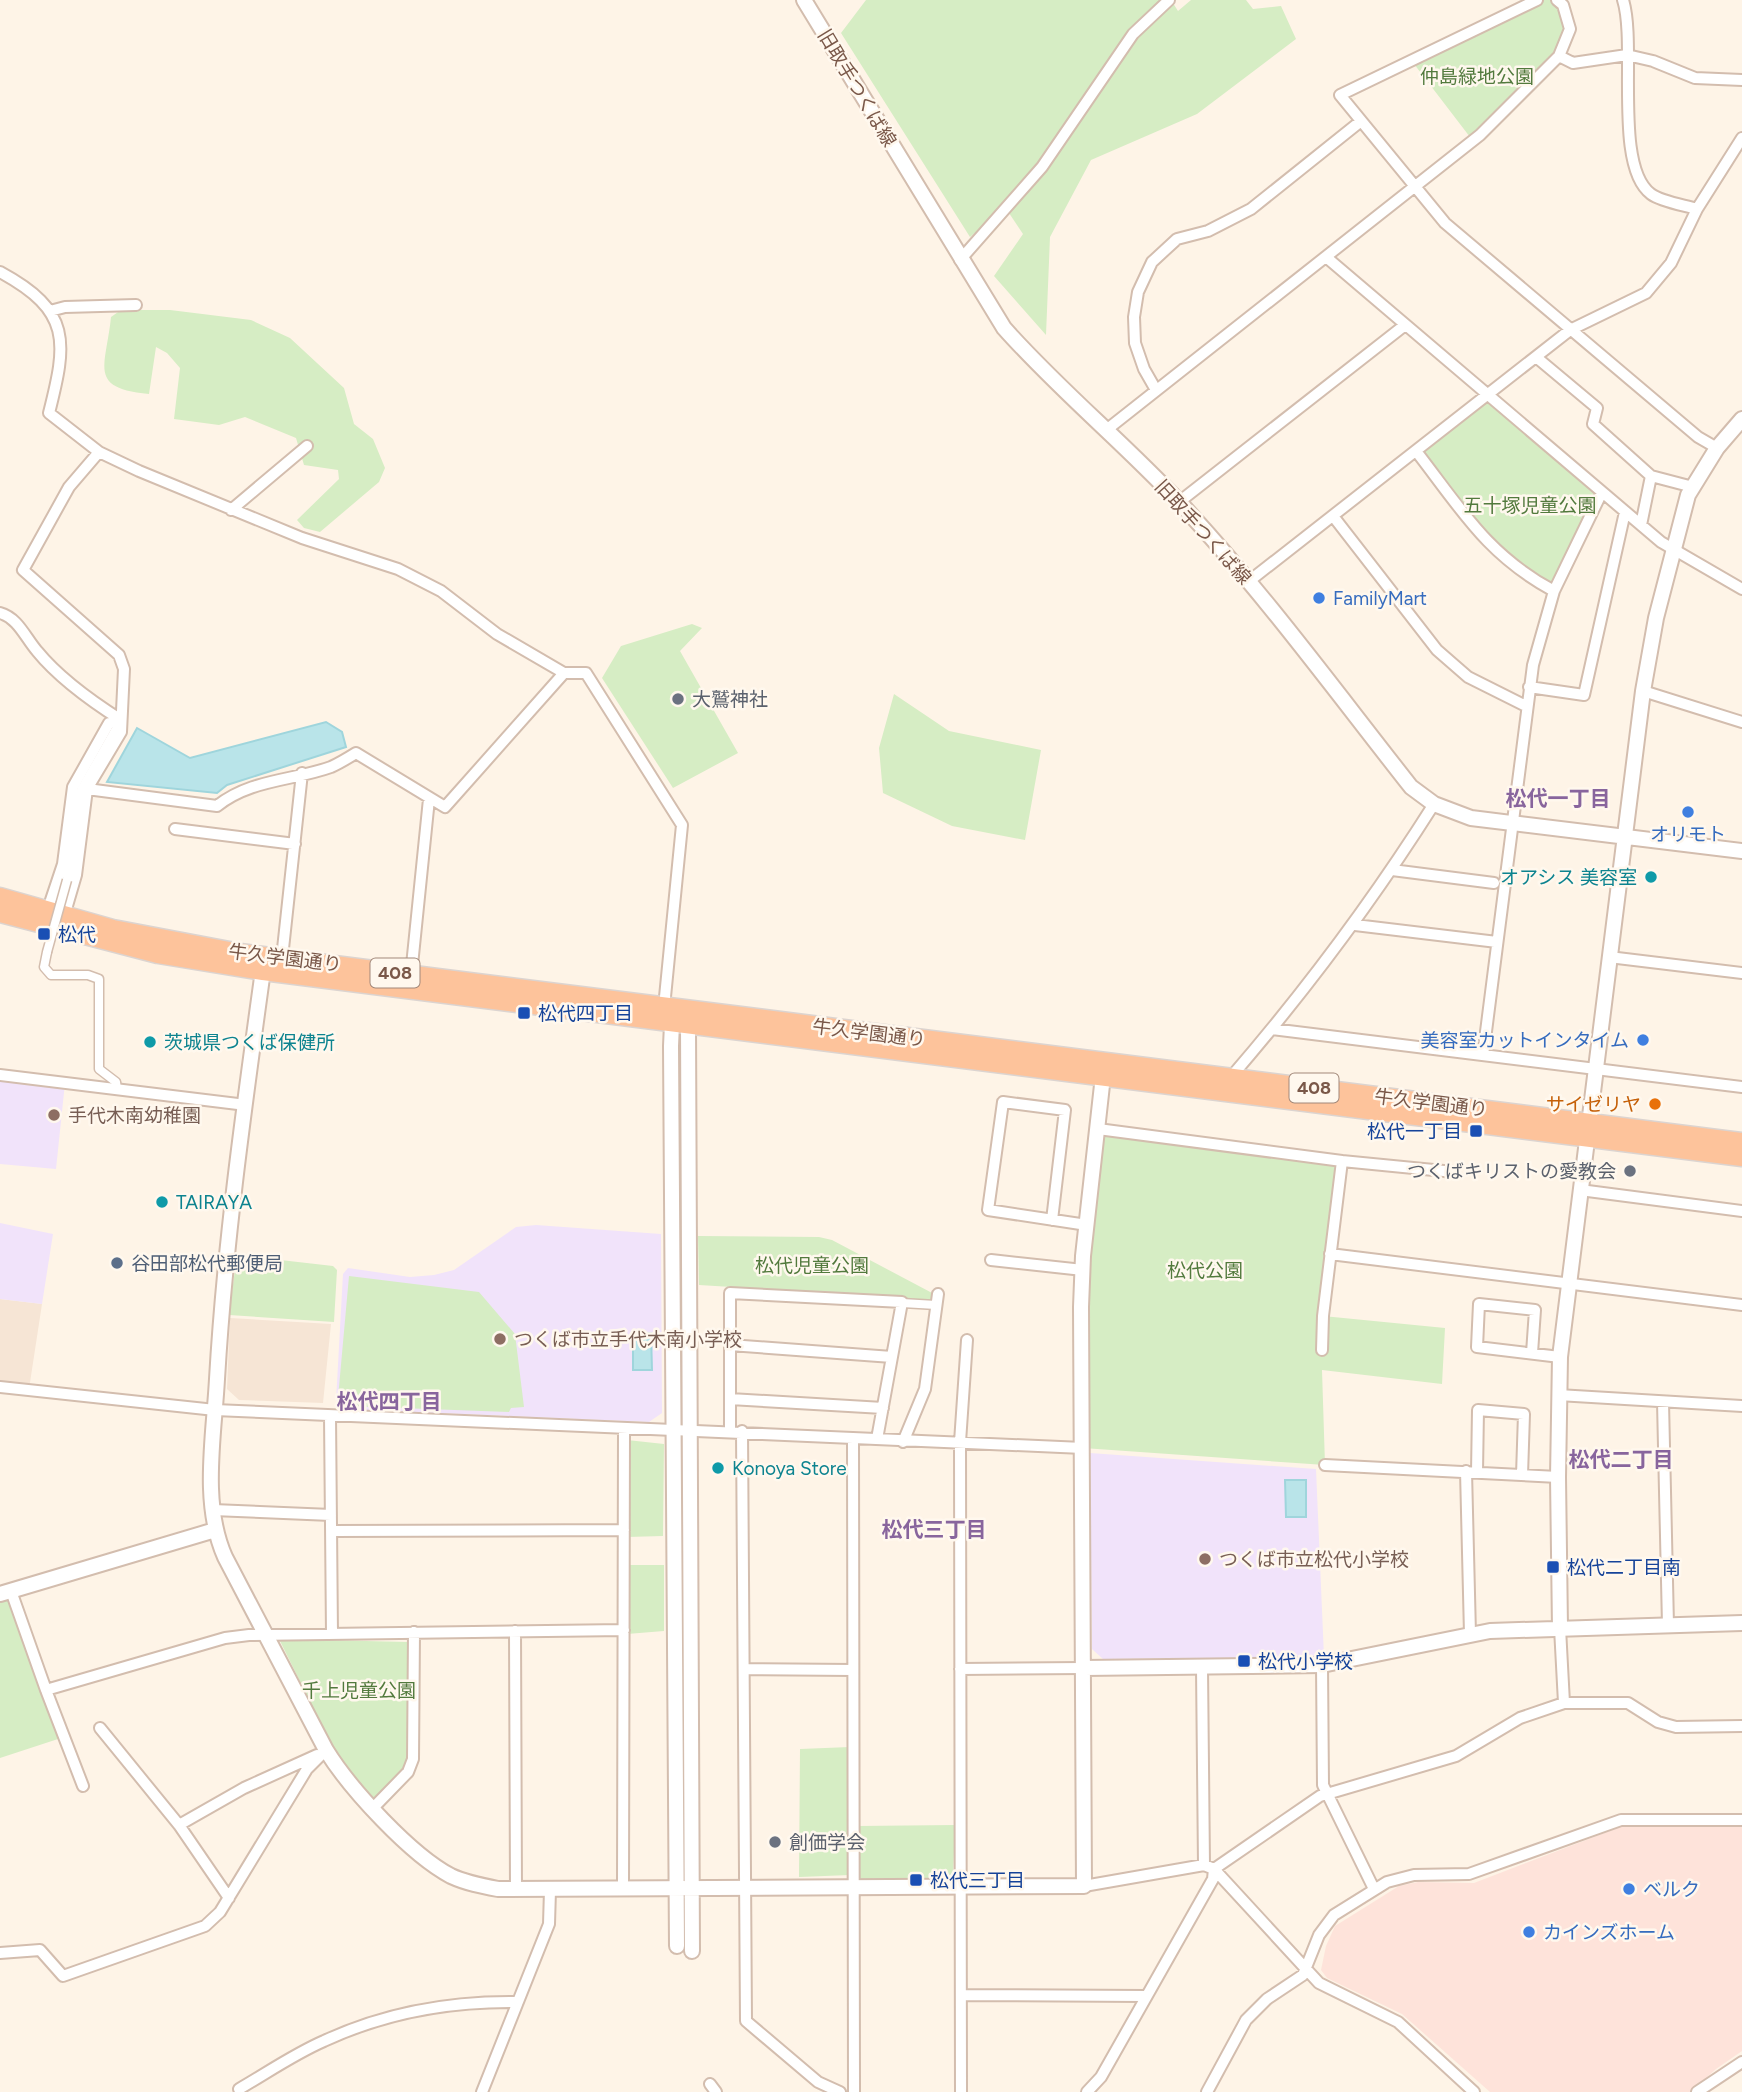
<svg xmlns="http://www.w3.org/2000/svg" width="1742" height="2092" font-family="Figtree,'Noto Sans JP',sans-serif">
  <rect width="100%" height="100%" fill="#fef4e7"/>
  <path fill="#f6e5d5" d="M0,1299L42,1304L29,1389L0,1387Z
    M230,1318L331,1324L323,1403L239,1400L227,1389Z"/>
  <path fill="#fee3da" d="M1670,1825L1742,1827V2051L1716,2069L1691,2092H1490L1402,2014L1327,1978L1321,1970L1326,1946L1335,1926L1399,1886L1418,1882L1474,1883L1620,1827Z"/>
  <path fill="#f1e3fa" d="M0,1075L65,1083L56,1169L0,1164Z
    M0,1223L53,1234L42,1304L0,1299Z
    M536,1225L661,1234L662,1413L649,1422L342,1409V1401H336L343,1274L348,1268L410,1277L434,1275L454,1270L516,1227Z
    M1090,1453L1316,1469L1324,1657L1103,1659L1092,1649Z"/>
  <path fill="#d6edc4" d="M866,0H1171L1178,11L1191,0H1246L1253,9L1281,6L1296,39L1197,114L1091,160L1050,237L1046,335L994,276L1023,234L1005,207L970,237L841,33Z
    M1537,0H1557L1563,5L1566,44L1473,141L1411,60Z
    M121,310H170L251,320L290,338L344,388L354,424L373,439L385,468L379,482L320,532L304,528L297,520L339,479L338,470L304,465L296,438L245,417L219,425L174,419L180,368L167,353L156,347L149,394C87,388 106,367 111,317Z
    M1488,394L1602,492L1554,591L1507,562L1416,451Z
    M692,624L702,628L680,651L738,753L673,788L602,678L621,646Z
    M894,694L949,731L1041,750L1025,840L952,826L883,793L879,748Z
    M1098,1129L1342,1161L1323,1316L1445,1328L1442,1384L1322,1370L1325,1465L1083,1448L1081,1307Z
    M698,1236L819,1237L832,1240L934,1294L933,1302L907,1298L699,1285Z
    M237,1255L333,1266L337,1270L334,1322L229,1315Z
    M349,1276L479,1292L515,1334L524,1407L511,1408L509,1412L346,1406V1398H338Z
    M627,1440L664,1444L663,1536L627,1537Z
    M627,1565H664V1631L627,1634Z
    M10,1595L58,1739L0,1758V1598Z
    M279,1639L409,1642L410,1760L402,1774L372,1799L343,1768Z
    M850,1747V1875L799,1877L800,1749Z
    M955,1825L953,1880L863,1881L858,1878V1826Z"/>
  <path fill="#b9e4e9" stroke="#9fd5dc" stroke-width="2" d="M326,722L342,732L346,747L227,785L217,793L107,782L137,728L190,758Z
    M633,1333H651L652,1370H633Z
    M1285,1480H1306V1517H1286Z"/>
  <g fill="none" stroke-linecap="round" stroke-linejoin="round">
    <defs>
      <path id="pedestrian" d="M67,880L81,790L121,720
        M47,952L44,967L51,975H88L99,979V1069L116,1082L117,1089
        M902,1303L936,1305"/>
      <path id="minor" d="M1537,0L1340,95L1445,223L1698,437L1717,448
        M1623,0C1637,44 1613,166 1651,194C1662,202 1684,205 1697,209
        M1559,56L1573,63L1627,55L1653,61L1695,78L1742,80
        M1326,257L1661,542L1742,589
        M960,260L1042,167L1133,34L1169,0
        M0,272C72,311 67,342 49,413L99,452L139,471L302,538L398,569L441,591L497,634L564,673H586L682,825L664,1007
        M50,311L65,307L136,305
        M1536,357L1597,408L1593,424L1651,476L1693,487
        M1156,390L1144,369L1135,343L1134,317L1138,292L1152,262L1177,239L1208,231L1251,209L1361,121
        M1105,431L1480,135L1559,56L1570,29L1563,5L1557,0
        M1416,451C1461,509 1487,555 1554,591
        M1179,502L1405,325
        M231,510L307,446
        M1333,516L1437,650L1468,677L1526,706
        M1641,525L1651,476
        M1248,582L1570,330L1646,293L1671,263L1697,209L1742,138
        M0,613C18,618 25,637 37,651C59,678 91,701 121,720
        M1529,687L1584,695L1625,512
        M1643,691L1742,722
        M87,789L217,806C251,779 292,781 331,767C340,763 348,758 356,753L445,807L564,673
        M175,829L295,844
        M1392,870L1494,883
        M47,912L63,864L73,787L109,723L121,720
        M64,916L76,875L87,789L121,732L124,669L119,655L23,570L69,487L99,452
        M1355,925L1497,942
        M1609,957L1742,973
        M282,958L302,773
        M411,975L429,799
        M1272,1029L1742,1087
        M1483,1055L1533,665L1554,591L1602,492
        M0,1075L246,1105
        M1231,1077C1307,989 1372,902 1434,804
        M1098,1129L1342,1161L1323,1316L1322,1350
        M1342,1161L1454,1172
        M1580,1190L1742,1211
        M1052,1220L1065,1110L1003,1102L988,1210L1087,1225
        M1330,1254L1742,1305
        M991,1260L1083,1270
        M730,1345L892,1357
        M1532,1353L1535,1310L1479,1304L1477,1347L1560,1357
        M0,1387L215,1410L1083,1448
        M1558,1395L1742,1406
        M730,1399L883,1408
        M1663,1402L1668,1625
        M330,1416L332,1634
        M730,1431V1293L902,1302L877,1439
        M742,1431L746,2021L818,2082L840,2092
        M853,1438L854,2092
        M903,1442L925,1389L938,1294
        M1325,1465L1558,1477
        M1466,1471L1470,1634
        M1477,1472L1478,1410L1524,1414L1522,1475
        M213,1510L331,1515
        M331,1531L624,1530
        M11,1591L46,1690L225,1638L249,1635L624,1630
        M1560,1628L1564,1703
        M515,1631L516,1890
        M1322,1665L1323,1785L1374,1889
        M1202,1668L1204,1865
        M745,1669L853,1670
        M960,1669L1084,1668
        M46,1690L83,1786
        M100,1728L179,1825
        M373,1808L408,1772L413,1759L414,1632
        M1084,1886L1204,1865L1214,1869L1319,1983L1398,2022L1474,2092
        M623,1889L624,1429
        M229,1898L179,1825L244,1788L317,1755
        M0,1953L40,1950L63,1976L205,1926L220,1912L307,1769L326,1750
        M961,1995L1145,1996
        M710,2084L716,2092
        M239,2089C267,2073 294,2054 324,2041C384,2013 452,2001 518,2002
        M482,2092L549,1924L550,1890
        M961,2092L960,1442L967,1340
        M1087,2092L1101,2077L1213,1879L1214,1869L1320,1796L1456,1756L1520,1718L1564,1703H1628L1658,1722L1676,1727L1742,1726
        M1207,2092L1246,2020L1267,1999L1303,1975L1319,1935L1334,1915L1387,1882L1414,1875L1469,1874L1621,1820H1742
        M1697,2092L1742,2062"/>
      <path id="tertiary" d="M804,0L1004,328C1059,390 1124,443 1180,503C1263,592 1336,692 1411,787L1434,804L1471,818L1742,851
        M264,963C245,1101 225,1240 217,1379C214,1436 201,1503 225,1557L326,1750C350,1789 411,1855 451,1876C466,1883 482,1886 498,1889L1084,1886L1081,1307L1083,1256L1104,1067
        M685,1015L688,1026L692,1951
        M0,1594L215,1530
        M1560,1628L1558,1477L1560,1357L1643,691L1656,618L1688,495L1717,448L1742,419
        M1084,1668L1322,1665L1490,1631L1742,1623
        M677,1946L671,1046L672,1024L678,1015"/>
      <path id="trunk" d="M0,897L113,929L240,953L1742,1142
        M0,913L158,954L263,971L1742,1157"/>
    </defs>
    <use href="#pedestrian" stroke="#d3bdae" stroke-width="11"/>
    <use href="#minor" stroke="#d3bdae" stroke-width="14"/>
    <use href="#tertiary" stroke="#d3bdae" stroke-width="18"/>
    <use href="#trunk" stroke="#dcd4d0" stroke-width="21"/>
    <use href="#pedestrian" stroke="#fff" stroke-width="8"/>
    <use href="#minor" stroke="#fff" stroke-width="10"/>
    <use href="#tertiary" stroke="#fff" stroke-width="14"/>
    <use href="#trunk" stroke="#fdc39b" stroke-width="18"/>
    <defs>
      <path id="pedestrian-bridge" d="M47,952L67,880"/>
    </defs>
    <use href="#pedestrian-bridge" stroke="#d3bdae" stroke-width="11" stroke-linecap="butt"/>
    <use href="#pedestrian-bridge" stroke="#fff" stroke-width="8"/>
  </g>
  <g fill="#3f7fe0" stroke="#fff8ee" stroke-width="2.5">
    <circle cx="1319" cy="598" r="7"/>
    <circle cx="1688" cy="812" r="7"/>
    <circle cx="1643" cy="1040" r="7"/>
    <circle cx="1629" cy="1889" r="7"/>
    <circle cx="1529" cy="1932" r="7"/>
  </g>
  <g fill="#6b7280" stroke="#fff8ee" stroke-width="2.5">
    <circle cx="678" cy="699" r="7"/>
    <circle cx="1630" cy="1171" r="7"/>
    <circle cx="775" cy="1842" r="7"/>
  </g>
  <g fill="#0f9aa8" stroke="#fff8ee" stroke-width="2.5">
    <circle cx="1651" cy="877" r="7"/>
    <circle cx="150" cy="1042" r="7"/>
    <circle cx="162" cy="1202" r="7"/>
    <circle cx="718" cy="1468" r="7"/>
  </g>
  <g fill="#1a4fb4" stroke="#fff8ee" stroke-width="2.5">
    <rect x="37" y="927" width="14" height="14" rx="3.5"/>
    <rect x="517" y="1006" width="14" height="14" rx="3.5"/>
    <rect x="1469" y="1124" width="14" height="14" rx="3.5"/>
    <rect x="1546" y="1560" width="14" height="14" rx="3.5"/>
    <rect x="1237" y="1654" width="14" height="14" rx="3.5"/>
    <rect x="909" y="1873" width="14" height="14" rx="3.5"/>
  </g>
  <circle fill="#e8710a" stroke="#fff8ee" stroke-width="2.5" cx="1655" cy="1104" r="7"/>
  <g fill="#8d6e63" stroke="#fff8ee" stroke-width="2.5">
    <circle cx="54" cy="1115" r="7"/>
    <circle cx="500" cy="1339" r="7"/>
    <circle cx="1205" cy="1559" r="7"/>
  </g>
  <circle fill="#5c6f8a" stroke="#fff8ee" stroke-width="2.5" cx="117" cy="1263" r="7"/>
  <g text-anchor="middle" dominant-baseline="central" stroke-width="5" stroke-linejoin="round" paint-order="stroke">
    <g fill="#fff8ee" stroke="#a2887a" stroke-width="2">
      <rect x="370.5" y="958.5" width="49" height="29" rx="5"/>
      <rect x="1289.5" y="1073.5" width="49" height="29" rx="5"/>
    </g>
    <g font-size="18" font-weight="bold" fill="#7a5849">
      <text x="395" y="973">408</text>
      <text x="1314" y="1088">408</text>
    </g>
    <g font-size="19" fill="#527a3d" stroke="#fff8ee">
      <text x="1477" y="76">仲島緑地公園</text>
      <text x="1530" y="505">五十塚児童公園</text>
      <text x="812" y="1265">松代児童公園</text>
      <text x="1205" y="1270">松代公園</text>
      <text x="359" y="1690">千上児童公園</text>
    </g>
    <g font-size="19" fill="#7a5849" stroke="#fff8ee">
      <text transform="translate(857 88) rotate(59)">旧取手つくば線</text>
      <text transform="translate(1203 532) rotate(48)">旧取手つくば線</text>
      <text transform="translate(285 958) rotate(7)">牛久学園通り</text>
      <text transform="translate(869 1033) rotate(7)">牛久学園通り</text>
      <text transform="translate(1431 1103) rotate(7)">牛久学園通り</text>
    </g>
    <g font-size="19" fill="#366cbe" stroke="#fff8ee" text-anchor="start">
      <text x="1333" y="598">FamilyMart</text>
      <text x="1688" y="834" text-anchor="middle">オリモト</text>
      <text x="1629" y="1040" text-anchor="end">美容室カットインタイム</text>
      <text x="1643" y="1889">ベルク</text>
      <text x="1543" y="1932">カインズホーム</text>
    </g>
    <g font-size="19" fill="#5b616d" stroke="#fff8ee" text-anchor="start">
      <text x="692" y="699">大鷲神社</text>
      <text x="1616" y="1171" text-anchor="end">つくばキリストの愛教会</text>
      <text x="789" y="1842">創価学会</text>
    </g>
    <g font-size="19" fill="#0d838f" stroke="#fff8ee" text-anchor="start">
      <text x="1637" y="877" text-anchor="end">オアシス 美容室</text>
      <text x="164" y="1042">茨城県つくば保健所</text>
      <text x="176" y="1202">TAIRAYA</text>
      <text x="732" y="1468">Konoya Store</text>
    </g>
    <g font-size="19" fill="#164399" stroke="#fff8ee" text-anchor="start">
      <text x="58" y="934">松代</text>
      <text x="538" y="1013">松代四丁目</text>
      <text x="1462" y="1131" text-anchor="end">松代一丁目</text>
      <text x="1567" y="1567">松代二丁目南</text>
      <text x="1258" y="1661">松代小学校</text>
      <text x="930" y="1880">松代三丁目</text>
    </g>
    <g font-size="19" fill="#c56008" stroke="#fff8ee" text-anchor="end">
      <text x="1641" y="1104">サイゼリヤ</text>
    </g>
    <g font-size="19" fill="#785e54" stroke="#fff8ee" text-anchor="start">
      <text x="68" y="1115">手代木南幼稚園</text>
      <text x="514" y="1339">つくば市立手代木南小学校</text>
      <text x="1219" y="1559">つくば市立松代小学校</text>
    </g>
    <g font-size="19" fill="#4e5e75" stroke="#fff8ee" text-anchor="start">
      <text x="131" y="1263">谷田部松代郵便局</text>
    </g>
    <g font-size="21" font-weight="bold" fill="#88659d" stroke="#fff8ee">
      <text x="1558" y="798">松代一丁目</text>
      <text x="389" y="1401">松代四丁目</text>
      <text x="1621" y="1459">松代二丁目</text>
      <text x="934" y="1529">松代三丁目</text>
    </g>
  </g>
</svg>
